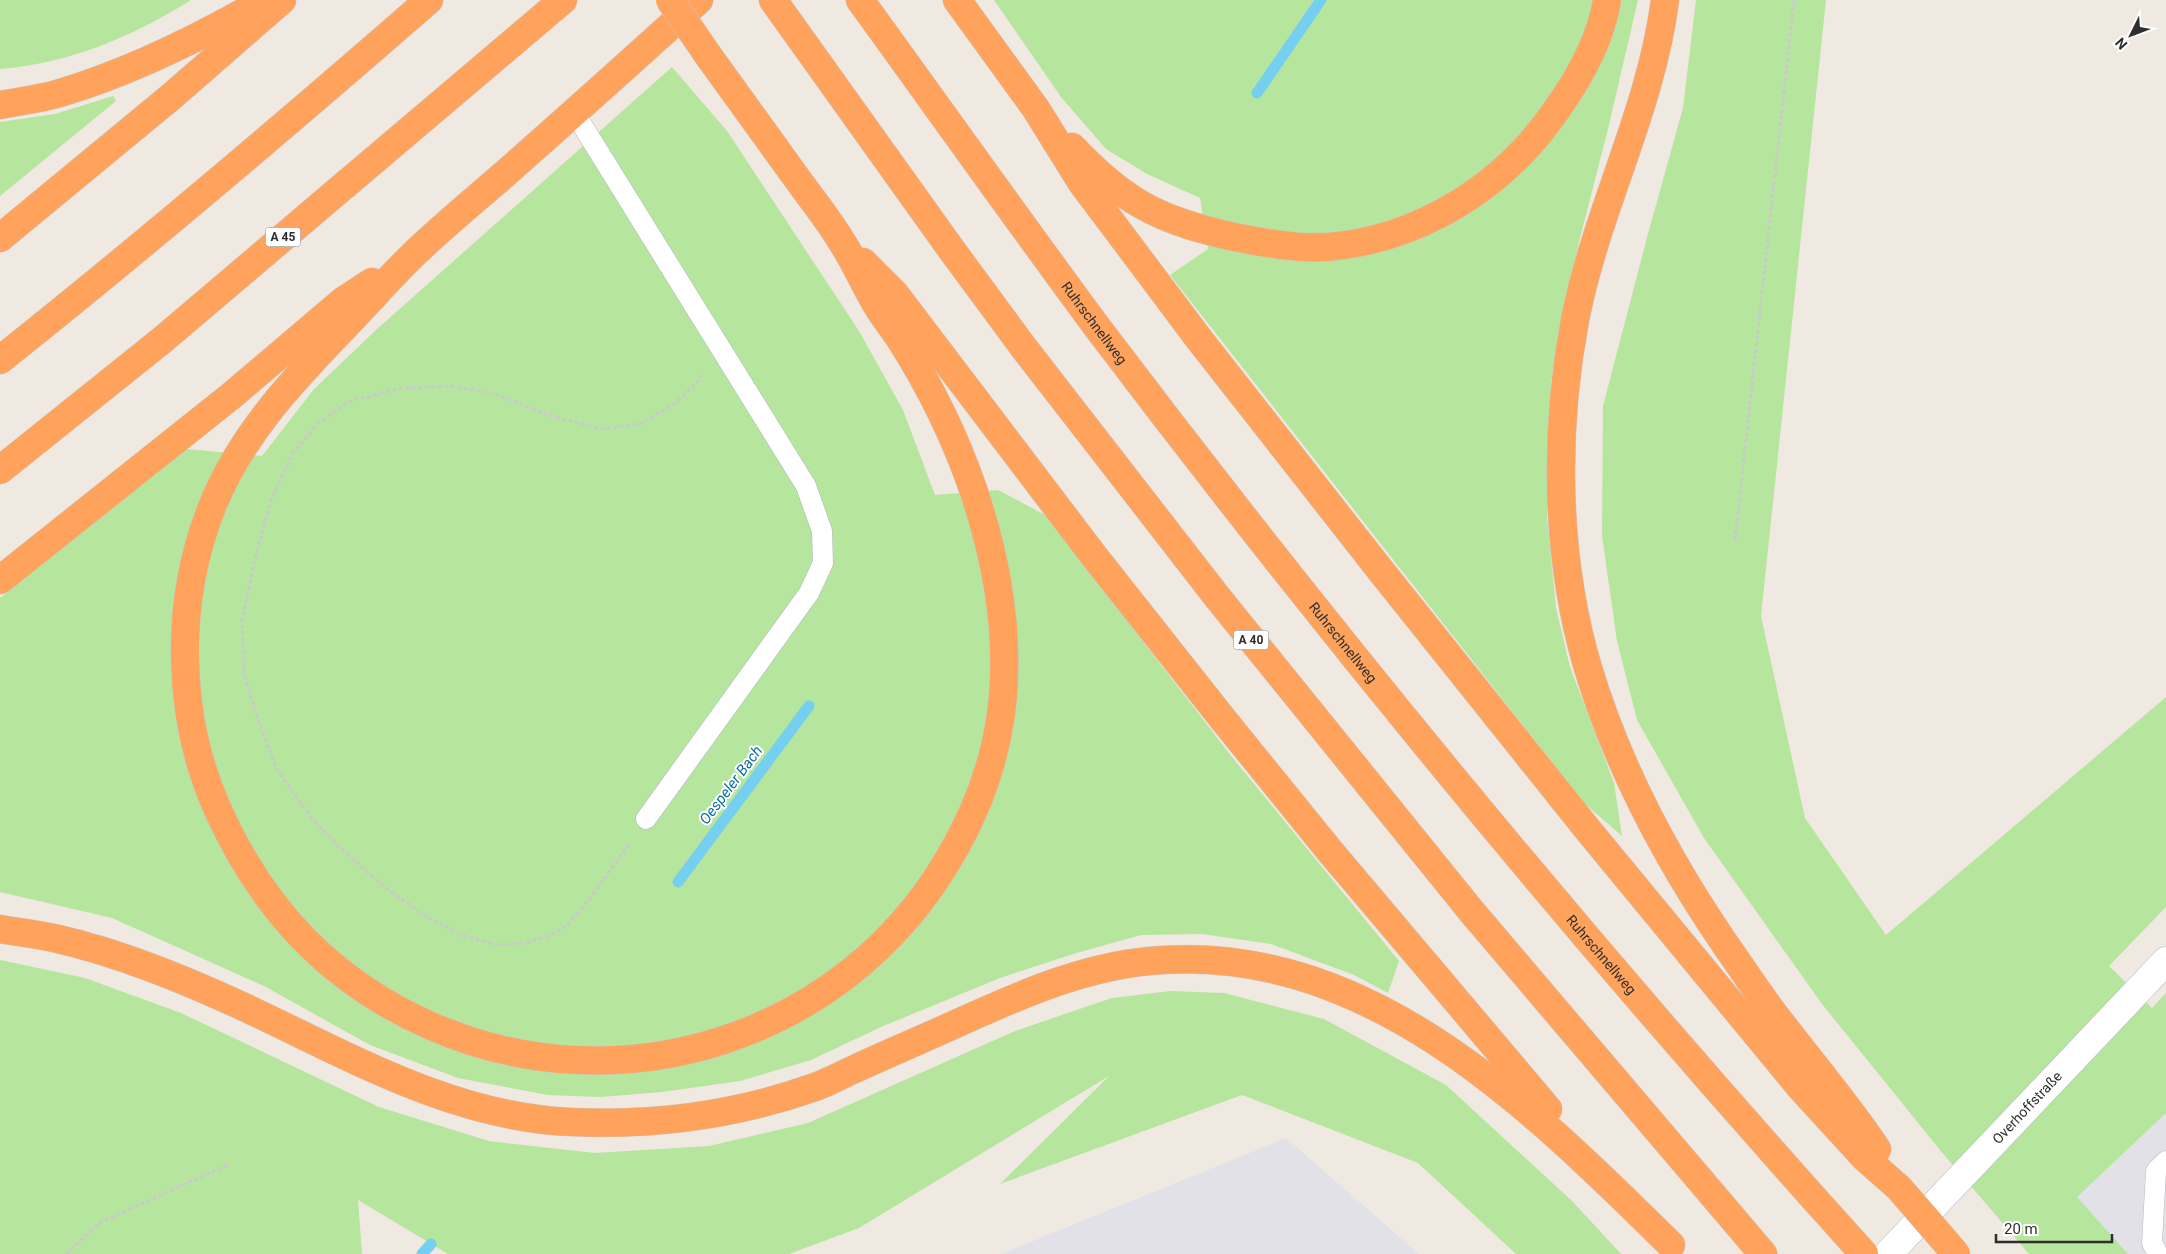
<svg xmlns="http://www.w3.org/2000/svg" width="2166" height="1254" font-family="Roboto,sans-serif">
  <rect width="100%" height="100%" fill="#efe9e1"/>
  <path fill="#e3e1e8" d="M2166,1080V1254H2113L2058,1192Z
    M1286,1138L1419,1254H1001Z"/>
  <path fill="#b6e59e" d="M0,0H191C134,36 68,64 0,69Z
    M994,0H1638L1608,129L1579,242L1551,382L1547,517L1556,608L1570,667L1614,783L1622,836L1584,803L1170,275L1208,249L1200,198L1147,174L1106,149L1061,97Z
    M1696,0H1826L1761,616L1805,818L1886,935L2166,697V907L2109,966L2152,1008L2166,993V1113L2077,1197L2128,1254H2029L1940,1150L1822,1004L1704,838L1637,720L1617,641L1602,536L1603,406L1649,230L1683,108Z
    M672,67L727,131L859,331L903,410L935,495L998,490L1049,517L1074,552L1232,757L1399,961L1388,993L1354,975L1271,944L1202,934L1141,935L1073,954L1000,978L881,1027L811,1060L740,1081L662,1092L601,1097L548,1095L458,1078L370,1045L264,986L112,918L0,892V598L187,449L262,456L314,389L376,330Z
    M113,96L116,101L0,196V122L55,114Z
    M0,960L85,978L181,1013L379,1107L489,1141L595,1153L709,1146L808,1123L1015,1031L1112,998L1171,991L1224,993L1324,1019L1446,1085L1572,1201L1621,1254H1516L1418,1163L1242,1095L1000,1184L1109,1076L859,1228L789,1254H448L358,1200L362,1254H0Z"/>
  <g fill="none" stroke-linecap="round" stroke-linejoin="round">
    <path stroke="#75cff0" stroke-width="11" d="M1257,93L1321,0
      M678,882L809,706
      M422,1254L431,1244"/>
    <defs>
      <path id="lane" d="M574,112L806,486L822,531L823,563L809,593L646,819
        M2158,1254L2152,1243L2156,1171L2166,1161"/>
      <g id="street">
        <path id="s1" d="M1888,1254L2166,961"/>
      </g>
      <g id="highway">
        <path d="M699,0C633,60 566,120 499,179C470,204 441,228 414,254C393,274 375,295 355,316C300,373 242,431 212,507C174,602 176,717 218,810C263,910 331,982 431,1026C620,1109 843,1038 948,860C975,815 994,766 1001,714C1011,639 998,564 974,492C956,439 930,386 900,339C892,327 883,316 876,304C864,284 855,262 842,242C830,222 815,203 801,184C771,142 740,100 710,58"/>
        <path d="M773,0L951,249L1024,348L1218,598L1472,912L1763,1254"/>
        <path id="s2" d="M860,0C939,109 1017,219 1097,327C1339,647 1595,956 1864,1254"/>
        <path d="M957,0L1036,109L1082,183L1199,339L1381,571L1588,830L1800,1087L1865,1158L1899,1188"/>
        <path d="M1665,0C1651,111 1596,211 1575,320C1554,432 1555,557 1588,668C1618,768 1668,861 1727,947C1744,971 1760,996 1778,1019C1811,1062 1846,1103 1877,1149"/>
        <path d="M0,105C20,101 41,99 60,93C131,72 197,39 260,3"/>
        <path d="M1072,147C1093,169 1115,190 1142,205C1169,221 1203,230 1234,237C1264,243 1298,249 1328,247C1420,239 1503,187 1555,112C1578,80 1601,40 1607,0"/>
        <path d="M0,238L172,96L282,0"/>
        <path d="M863,262L895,294L1094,556L1222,718L1329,850L1548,1109"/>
        <path d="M0,360C146,244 288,123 429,0"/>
        <path d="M0,470L161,341L563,0"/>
        <path d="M0,580L231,396L343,301L372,282"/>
        <path d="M0,929C18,932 36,934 54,938C120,953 183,979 244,1007C349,1056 452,1117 571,1122C655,1126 736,1115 815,1087C829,1082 843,1074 857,1068C887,1054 918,1041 949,1027C1013,998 1078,968 1149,961C1365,940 1530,1106 1671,1245"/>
      </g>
    </defs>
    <use href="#lane" stroke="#b4b7c1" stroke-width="21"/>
    <use href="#street" stroke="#b4b7c1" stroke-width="29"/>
    <use href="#highway" stroke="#c9c9c9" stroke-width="29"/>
    <path stroke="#c9c9c9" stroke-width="3" stroke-dasharray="4 2.5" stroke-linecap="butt" d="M1735,540L1794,0
      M629,844L592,896L567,925L550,936L524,943L498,945L461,935L424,915L383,886L338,846L312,819L277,770L260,726L244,674L242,621L253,568L270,503L293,453L317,424L350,401L402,388L452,386L495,394L545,414L601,429L640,424L676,403L698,381L701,375
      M66,1254L101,1222L229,1164"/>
    <use href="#lane" stroke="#fff" stroke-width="20"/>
    <use href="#street" stroke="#fff" stroke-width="28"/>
    <use href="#highway" stroke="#ffa35c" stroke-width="28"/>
    <defs>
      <path id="highway-bridge" d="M670,0L710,58
        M1899,1188L1956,1254"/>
    </defs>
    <use href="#highway-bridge" stroke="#c9c9c9" stroke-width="29" stroke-linecap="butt"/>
    <use href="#highway-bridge" stroke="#ffa35c" stroke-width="28"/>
  </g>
  <g text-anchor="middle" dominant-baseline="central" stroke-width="4" stroke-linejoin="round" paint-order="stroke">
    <g fill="#fff" stroke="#6d6d6d" stroke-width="1">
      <rect x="265.5" y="227.5" width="35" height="19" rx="4"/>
      <rect x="1233.5" y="630.5" width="35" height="19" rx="4"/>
    </g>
    <g font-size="12" font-weight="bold" fill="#2e2e2e">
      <text x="283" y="237">A 45</text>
      <text x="1251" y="640">A 40</text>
    </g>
    <g font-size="14" fill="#2e2e2e" stroke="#fff">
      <text stroke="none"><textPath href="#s2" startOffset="399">Ruhrschnellweg</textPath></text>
      <text stroke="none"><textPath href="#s2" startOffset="804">Ruhrschnellweg</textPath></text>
      <text stroke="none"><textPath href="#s2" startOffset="1209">Ruhrschnellweg</textPath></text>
      <text stroke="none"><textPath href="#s1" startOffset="202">Overhoffstraße</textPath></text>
    </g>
    <g font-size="15" font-style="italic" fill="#0d6fa3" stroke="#fff">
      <text transform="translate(731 785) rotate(-53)">Oespeler Bach</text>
    </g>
  </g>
  <g transform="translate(2131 35) rotate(228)" stroke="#ffffff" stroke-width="4" paint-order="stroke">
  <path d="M0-4L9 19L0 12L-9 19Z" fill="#2e2e2e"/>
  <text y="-8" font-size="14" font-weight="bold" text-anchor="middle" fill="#2e2e2e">N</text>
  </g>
  <path d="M1996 1234v8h116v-8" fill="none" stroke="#2e2e2e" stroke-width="2.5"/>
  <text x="2004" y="1234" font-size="15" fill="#2e2e2e" stroke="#ffffff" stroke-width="4" paint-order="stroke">20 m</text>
</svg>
